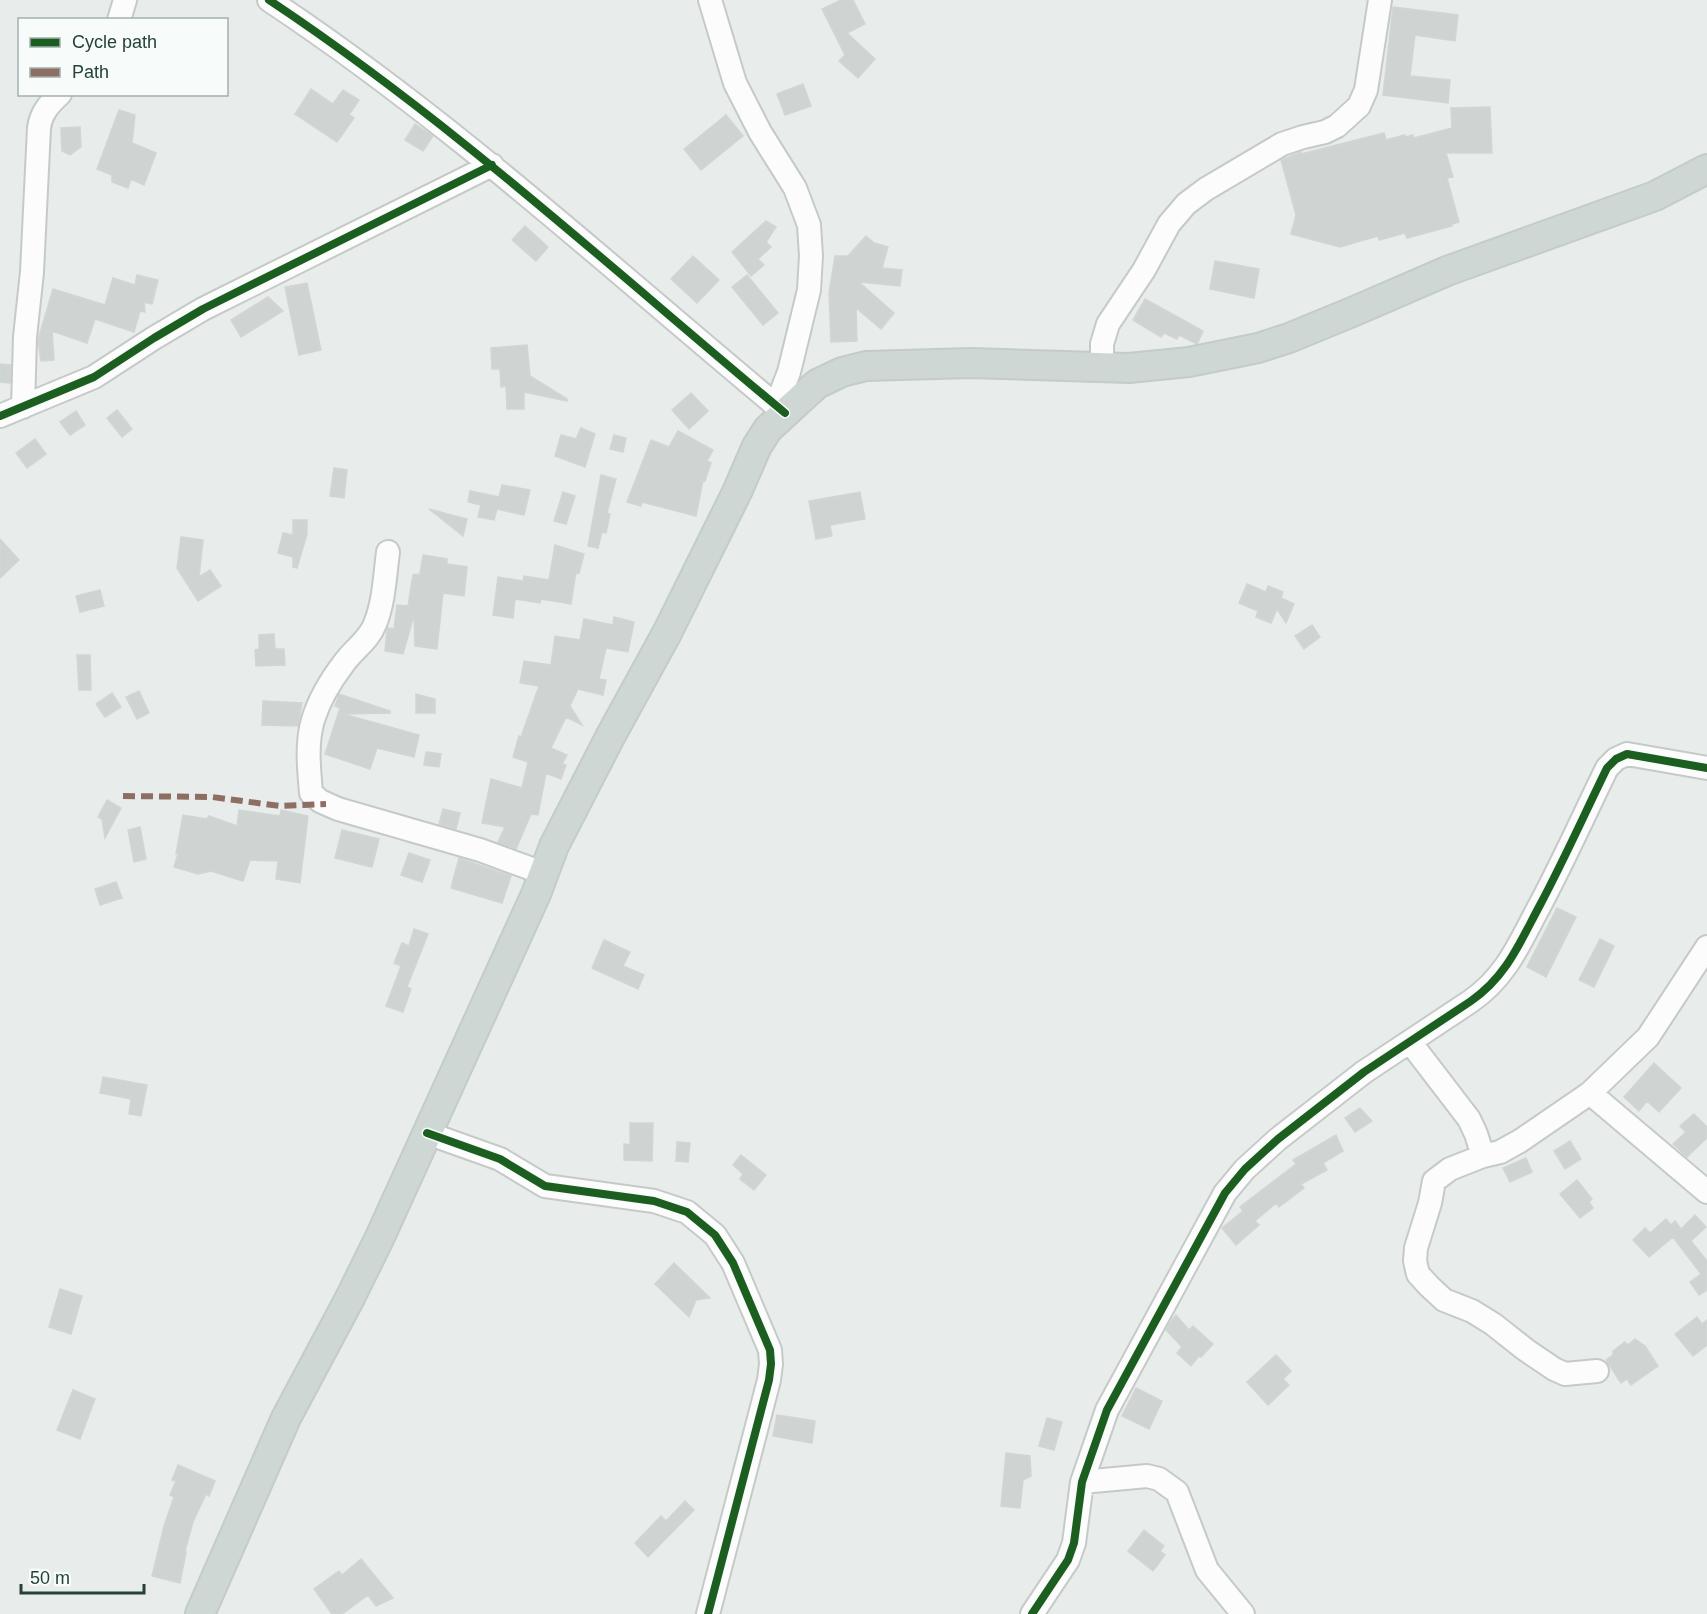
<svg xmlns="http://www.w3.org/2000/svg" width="1707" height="1614" font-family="Helvetica,sans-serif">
  <rect width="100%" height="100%" fill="#e8edeb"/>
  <path fill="#cfd4d2" stroke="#d1d6d4" stroke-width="1.5" d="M841,0H853L865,24L847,33L875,59L858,78L839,61L845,55L822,9Z
    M1393,7L1458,15L1455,41L1415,35L1410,76L1450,80L1448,103L1383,95Z
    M803,84L811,106L785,115L777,94Z
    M311,89L333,104L343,90L359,100L349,115L354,118L337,142L295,114Z
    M1490,107L1492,153H1446L1453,177L1447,178L1459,222L1452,224V226L1407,238L1405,233L1379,240L1378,236L1340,247L1291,234L1296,215L1281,160L1301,152V154L1384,133L1386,140L1405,135L1406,137L1413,135L1414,138L1452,128L1451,108Z
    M119,110L135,115L132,143L156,153L144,185L131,179L128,188L112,182V175L97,169Z
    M726,115L743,136L701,170L684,149Z
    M415,124L433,136L423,151L405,140Z
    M80,127L81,147L70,155L62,151L61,128Z
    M766,221L776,227L766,242L771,247L758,259L764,265L751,276L732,252Z
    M525,226L548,247L536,261L512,240Z
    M866,236L874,243L888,247L882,268L902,270L900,286L859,282L894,313L881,329L856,308L857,341L831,342L829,293L835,256H848Z
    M693,256L719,280L697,303L671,279Z
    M1215,261L1259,269L1254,298L1210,289Z
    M137,275L158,280L152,304L144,302L145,312L140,311L134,332L95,319L87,343L52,331L54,360L41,361L38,340L53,289L105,305L113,278L135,285Z
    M747,275L778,313L763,325L732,287Z
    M307,283L321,350L299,355L285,287Z
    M268,297L283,311L241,337L231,320Z
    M1145,299L1203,331L1197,344L1179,335L1177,339L1164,333L1161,337L1133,320Z
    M527,345L530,376L567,399V401L524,392V409H507L506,386L501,387L500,369H492L491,348Z
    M0,364L11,365L10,383L0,382Z
    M691,393L708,411L689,429L672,410Z
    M117,410L132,429L122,437L107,418Z
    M76,411L85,425L70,435L60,422Z
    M581,428L595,434L585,467L555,456L561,435L576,439Z
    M678,431L713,450L707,461L711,463L705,481L703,480L696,516L642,502L641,506L627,502L651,440L669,447Z
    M614,435L626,438L623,452L610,449Z
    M35,439L46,454L27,468L16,453Z
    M334,468L347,470L344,498L330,496Z
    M601,475L616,479L607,513L610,514L606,533L602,532L598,548L588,546Z
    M502,485L530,490L524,515L497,509L494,520L478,517L481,505L468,502L470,491L499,497Z
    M563,492L575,496L566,524L554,521Z
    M860,492L865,519L830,525L832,536L816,539L809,501Z
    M429,509L467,519L463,536Z
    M293,520H307V534L297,568L293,567V557L278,553L283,533L293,535Z
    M181,537L203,540L199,577L210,570L221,586L198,601L177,568Z
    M0,539L19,560L0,578Z
    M555,545L584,554L579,573L576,572L571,604L541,599L540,603L515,599L513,618L493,615L498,577L523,581L524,576L549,580Z
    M423,555L447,559V564L467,567L464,596L443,593L437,649L415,646L414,615L403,654L385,651L387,630L388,628L394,629L397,605L408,606L413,575L420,574Z
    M1247,584L1266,592L1268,586L1283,592L1281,598L1294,604L1286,623L1277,609L1271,623L1256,617L1258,611L1239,603Z
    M100,590L104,606L80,612L76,596Z
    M614,617L634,622L628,652L606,648L599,679L606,680L603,695L578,689L570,706L582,725L566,717L551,748L567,755L562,764L566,765L561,779L546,773L538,815L531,814L516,849L498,842L505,827L482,823L491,779L522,788L528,762L513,757L519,736L521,737L539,686L520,683L524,661L551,665L555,636L580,640L584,619L613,625Z
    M1312,625L1320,637L1304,649L1295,636Z
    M274,634L275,649H284L285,665L256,666L255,650L259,649V635Z
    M77,655H90L91,690H79Z
    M139,691L149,713L137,719L126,697Z
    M112,693L121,707L105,717L96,704Z
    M339,694L390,711V713L343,714L419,735L414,757L377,748L370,769L325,754L340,708L335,706Z
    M416,694L435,699V713H416Z
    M263,701L302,703L298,726L262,725Z
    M426,752L441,754L439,767L424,765Z
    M107,800L121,808L105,838L102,819L98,817Z
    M443,809L460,813L456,829L439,824Z
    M239,810L280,816L281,810L308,816L300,883L276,879L278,861L250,860L243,881L211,871L198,874L174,867L178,854H176L183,815L207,819L209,816L237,826Z
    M140,827L146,859L134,862L128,830Z
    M342,830L379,839L372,867L335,858Z
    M409,853L430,860L422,882L401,875Z
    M459,858L511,876L502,903L451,888Z
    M116,882L122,898L100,905L95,889Z
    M1557,908L1576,917L1546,977L1527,967Z
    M414,929L428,934L407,987L411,989L403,1012L386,1006L401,966L394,963L402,943L409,946Z
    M1600,939L1614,946L1594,987L1579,980Z
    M604,940L630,952L623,966L644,975L638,989L592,968Z
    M1654,1063L1681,1088L1659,1112L1647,1101L1639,1111L1624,1097Z
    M103,1077L147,1085L141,1116L129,1114L131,1099L100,1093Z
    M1360,1108L1372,1121L1355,1132L1345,1118Z
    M1694,1114L1707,1127V1138L1687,1157L1673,1144L1686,1132L1680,1126Z
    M630,1123H653L652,1161L624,1160V1144L630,1145Z
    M1336,1135L1343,1151L1323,1163L1327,1170L1301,1184L1304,1188L1279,1207L1276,1203L1255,1221L1259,1225L1236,1245L1222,1228L1243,1211L1240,1207L1296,1164L1293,1160Z
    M1570,1141L1581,1159L1565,1169L1554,1151Z
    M677,1142L690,1143L688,1162L676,1161Z
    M741,1155L766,1175L754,1190L740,1179L743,1174L733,1165Z
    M1526,1158L1532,1172L1510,1182L1503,1168Z
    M1577,1180L1592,1199L1589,1202L1593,1208L1580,1218L1560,1194Z
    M1695,1215L1706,1227L1691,1241L1707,1261V1290L1699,1295L1690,1282L1701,1274L1673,1237L1649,1257L1633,1240L1645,1228L1650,1233L1666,1219L1671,1225L1675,1221L1681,1229Z
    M674,1263L710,1298L696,1300L689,1317L655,1284Z
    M60,1289L82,1296L71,1334L49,1327Z
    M1176,1315L1189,1330L1193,1326L1213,1344L1201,1357L1199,1356L1191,1366L1177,1353L1182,1347L1166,1330L1172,1320Z
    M1697,1317L1702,1324L1707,1320V1345L1693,1356L1675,1334Z
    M1635,1339L1645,1346L1658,1366L1631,1385L1627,1379L1621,1383L1606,1360L1613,1355V1351L1625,1342L1628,1345Z
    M1276,1355L1291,1371L1283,1379L1289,1385L1268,1405L1247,1382Z
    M1136,1388L1162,1401L1149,1429L1122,1416Z
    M73,1390L95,1399L80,1439L57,1430Z
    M777,1415L815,1421L812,1443L773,1436Z
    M1047,1418L1062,1422L1054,1450L1039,1446Z
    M1006,1453L1030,1456L1031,1476L1023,1480L1020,1508L1001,1506Z
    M178,1465L215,1481L209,1496L206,1494L193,1522L185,1551L186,1552L180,1583L152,1576L164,1526L174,1497L170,1495L176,1481L172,1480Z
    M685,1501L694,1510L648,1557L635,1543L661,1516L666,1521Z
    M1144,1530L1164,1546L1160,1551L1165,1555L1153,1571L1128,1551Z
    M361,1559L393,1598L376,1606L368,1595L342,1614H332L314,1589L339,1571L342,1575Z"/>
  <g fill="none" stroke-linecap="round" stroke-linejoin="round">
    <defs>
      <path id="minor" d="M269,0C453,122 615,272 785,413
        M710,0L735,83L760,132L795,188L809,225L811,256L809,290L789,372L776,406
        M119,20L125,0
        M1102,369V344L1108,324L1144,270L1169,224L1186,204L1206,189L1282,144L1303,137L1325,132L1337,126L1359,106L1366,90L1380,0
        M23,407L25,337L32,272L39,128C41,113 49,104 60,94
        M0,416L94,377L154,338L203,309L492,165
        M388,552C385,575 384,602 375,624C369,640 353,650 344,663C331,680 319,700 313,720C306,743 309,769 311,793L320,801L338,809L480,850L543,873
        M1410,1042L1469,1119L1476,1134L1483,1156
        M1590,1093L1707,1192
        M427,1133L500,1159L545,1186L654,1201L687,1212L715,1235L733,1263L770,1350L771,1364L769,1380L708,1614
        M1597,1371L1565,1374L1554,1369L1526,1350L1493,1324L1472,1311L1444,1300L1429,1286L1418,1274L1415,1261L1416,1248L1430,1203L1434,1181L1450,1169L1483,1156L1500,1152L1520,1141L1590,1093L1648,1037L1707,947
        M1082,1482L1147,1476L1159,1479L1177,1492L1207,1570L1243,1614
        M1032,1614L1068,1560L1074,1543L1082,1482L1107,1410L1225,1193L1245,1169L1278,1139L1364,1072L1471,1001C1507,976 1520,942 1540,905C1564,860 1585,813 1607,768L1616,759L1627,754L1707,768"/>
      <path id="major" d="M200,1614L286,1418L350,1298L380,1237L536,894L554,846L610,737L667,633L737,492L757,446L768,429L817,384L842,372L866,366L971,363L1129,368L1189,362L1258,348L1289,338L1357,310L1447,271L1655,196L1707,169"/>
    </defs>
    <use href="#minor" stroke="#c5cac8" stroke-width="26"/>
    <use href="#major" stroke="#c3ccc9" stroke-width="32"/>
    <use href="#minor" stroke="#fcfcfc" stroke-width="22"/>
    <use href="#major" stroke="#cfd7d5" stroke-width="28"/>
    <path stroke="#8d6e63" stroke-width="6" stroke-dasharray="12 6" stroke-linecap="butt" d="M123,796L212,797L280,806L326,804"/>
    <defs>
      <path id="cycleway" d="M269,0C453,122 615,272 785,413
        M0,416L94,377L154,338L203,309L492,165
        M427,1133L500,1159L545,1186L654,1201L687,1212L715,1235L733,1263L770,1350L771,1364L769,1380L708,1614
        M1032,1614L1068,1560L1074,1543L1082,1482L1107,1410L1225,1193L1245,1169L1278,1139L1364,1072L1471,1001C1507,976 1520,942 1540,905C1564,860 1585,813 1607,768L1616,759L1627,754L1707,768"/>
    </defs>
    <use href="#cycleway" stroke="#f7fbf9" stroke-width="11"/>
    <use href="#cycleway" stroke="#1b5e20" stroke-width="8"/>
  </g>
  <rect x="18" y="18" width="210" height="78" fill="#f7fbf9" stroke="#a3b1ad" stroke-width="1.5"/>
  <rect x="30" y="38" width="30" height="9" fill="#1b5e20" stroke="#a3b1ad" stroke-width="1.5"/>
  <text x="72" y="48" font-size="18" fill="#24423a">Cycle path</text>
  <rect x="30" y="68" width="30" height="9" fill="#8d6e63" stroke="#a3b1ad" stroke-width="1.5"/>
  <text x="72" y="78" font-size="18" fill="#24423a">Path</text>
  <path d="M21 1584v9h123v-9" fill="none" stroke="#24423a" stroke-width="3"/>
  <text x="30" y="1584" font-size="18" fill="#24423a" stroke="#f7fbf9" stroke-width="4.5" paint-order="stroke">50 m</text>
</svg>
